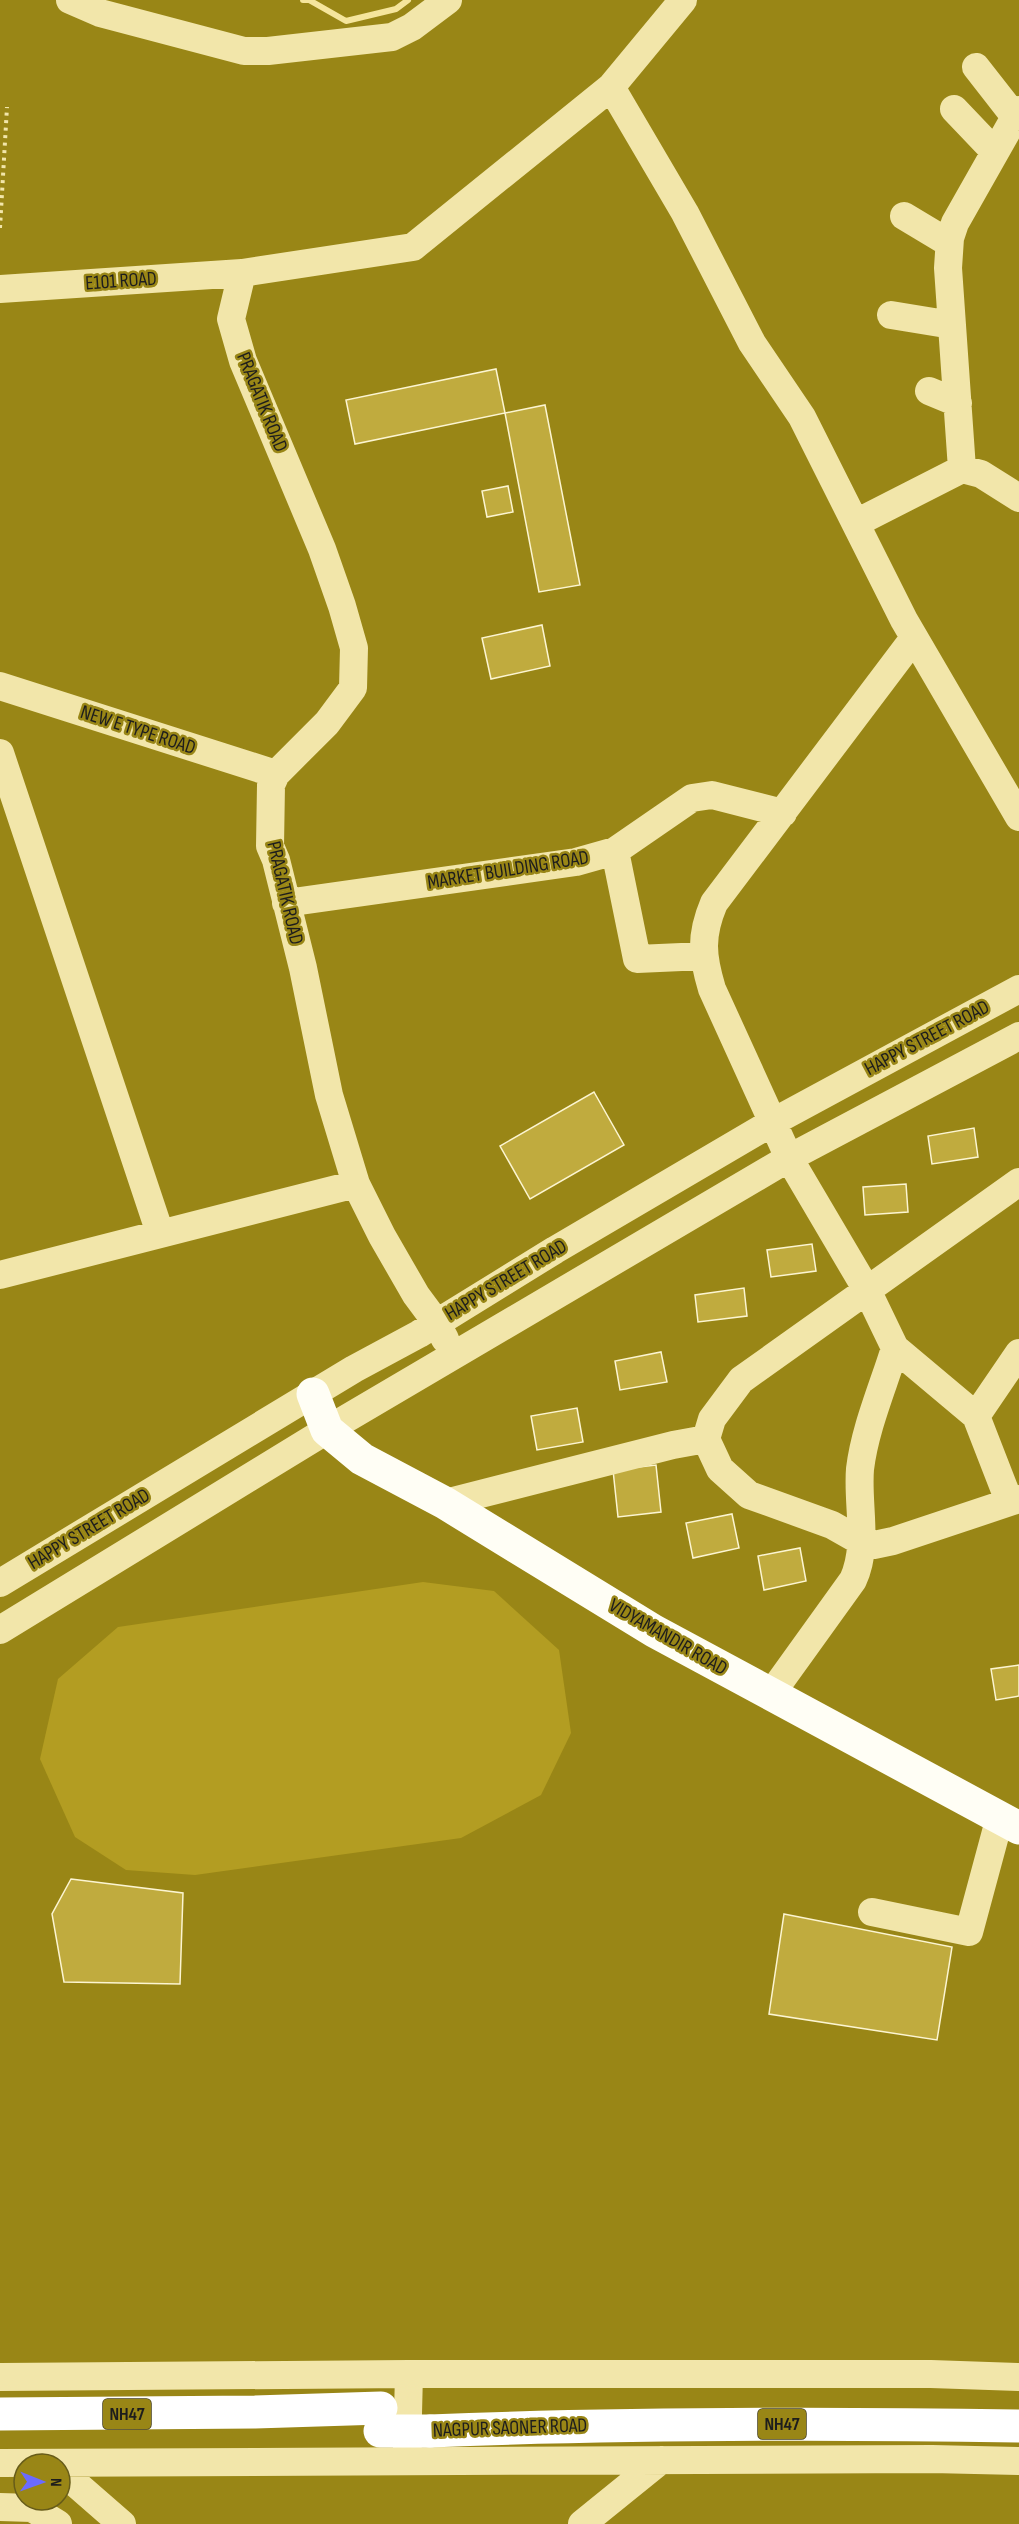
<svg xmlns="http://www.w3.org/2000/svg" width="1019" height="2524" font-family="'Sofia Sans Condensed',sans-serif">
  <rect width="100%" height="100%" fill="#998616"/>
  <path fill="#b39d22" d="M423,1582L494,1591L559,1650L571,1733L541,1795L461,1838L195,1875L126,1870L75,1837L40,1759L58,1679L118,1627Z"/>
  <g fill="none" stroke-linecap="round" stroke-linejoin="round">
    <path stroke="#f5e59c" stroke-width="6" d="M303,0H309L346,21L396,9L408,0"/>
  </g>
  <path fill="#c0ab3e" stroke="#fcf5d1" stroke-width="1.5" d="M496,369L505,413L355,444L346,400Z
    M545,405L580,585L539,592L505,413Z
    M508,486L513,512L487,517L482,491Z
    M542,625L550,666L491,679L482,638Z
    M594,1092L624,1145L530,1199L500,1146Z
    M974,1128L978,1157L932,1164L928,1136Z
    M906,1184L908,1212L865,1215L863,1187Z
    M812,1244L816,1271L771,1277L767,1250Z
    M744,1288L747,1316L698,1322L695,1295Z
    M661,1352L667,1382L620,1390L615,1361Z
    M577,1408L583,1442L537,1450L531,1416Z
    M656,1465L661,1512L618,1517L613,1470Z
    M732,1514L739,1548L693,1558L686,1523Z
    M800,1548L806,1581L764,1590L758,1556Z
    M1019,1665V1696L996,1700L991,1669Z
    M71,1879L183,1893L180,1984L64,1982L52,1914Z
    M784,1914L952,1947L937,2040L769,2014Z"/>
  <g fill="none" stroke-linecap="round" stroke-linejoin="round">
    <path stroke="#f2e6aa" stroke-width="4" stroke-dasharray="3 4.5" stroke-linecap="butt" d="M0,228L7,107"/>
    <path stroke="#f2e6aa" stroke-width="28" d="M70,0L100,13L244,51H268L392,37L412,27L448,0
      M976,67L1015,117
      M611,87L683,0
      M954,109L995,152
      M904,216L949,243
      M242,273L231,319L243,361L322,549L342,606L354,648L353,688L327,723L276,774L271,785L270,846L276,860L303,968L329,1095L356,1184L382,1236L416,1295L436,1322L445,1339
      M0,289L242,273L413,247L611,87L685,213L752,343L802,417L904,620L1019,817
      M891,315L952,325
      M929,391L958,403
      M962,469L948,268L950,238L955,223L1019,110
      M856,523L962,469L981,474L1019,498
      M914,638L714,903C700,936 702,956 712,989L789,1158L868,1292L895,1348L976,1416L1009,1501
      M0,686L276,774
      M0,753L160,1233
      M615,851L637,959L704,956
      M286,903L576,862L615,851L692,798L712,795L783,813
      M1019,1182L741,1380L712,1419L706,1439L720,1469L749,1495L832,1525L862,1542L874,1545L893,1541L1019,1499
      M0,1275L356,1184
      M976,1416L1019,1353
      M445,1503L673,1445L706,1439
      M0,1583L354,1369L419,1334L555,1250L773,1122L1019,989
      M0,1630L327,1430L789,1158L1019,1036
      M771,1694L853,1580C869,1545 857,1506 860,1469C865,1428 883,1387 895,1348
      M872,1912L969,1932L1000,1817
      M0,2377L409,2374H931L1019,2377
      M407,2453L409,2374
      M0,2463L932,2459L1019,2461
      M60,2470L122,2524
      M0,2507L32,2508L58,2524
      M582,2524L661,2460"/>
    <path stroke="#fffef5" stroke-width="33" d="M313,1394L327,1430L362,1459L445,1503L654,1631L1019,1828"/>
    <path stroke="#fff" stroke-width="33" d="M0,2414L255,2412L381,2408
      M430,2431C626,2423 822,2423 1019,2426"/>
    <path stroke="#fff" stroke-width="33" d="M380,2431H430"/>
  </g>
  <g text-anchor="middle" dominant-baseline="central" stroke-width="5" stroke-linejoin="round" paint-order="stroke">
    <g fill="#998616" stroke="#423c1b" stroke-width="1.5">
      <rect x="103" y="2399" width="48" height="30" rx="4.5"/>
      <rect x="758" y="2409" width="48" height="30" rx="4.5"/>
    </g>
    <g font-size="18" font-weight="bold" fill="#1d1d1d">
      <text x="127" y="2414">NH47</text>
      <text x="782" y="2424">NH47</text>
    </g>
    <g font-size="20" fill="#1d1d1d" stroke="#998616">
      <text transform="translate(121 281) rotate(-4)">E101 ROAD</text>
      <text transform="translate(262 402) rotate(68)">PRAGATIK ROAD</text>
      <text transform="translate(138 730) rotate(18)">NEW E TYPE ROAD</text>
      <text transform="translate(508 870) rotate(-9)">MARKET BUILDING ROAD</text>
      <text transform="translate(285 893) rotate(77)">PRAGATIK ROAD</text>
      <text transform="translate(927 1038) rotate(-28)">HAPPY STREET ROAD</text>
      <text transform="translate(506 1280) rotate(-31)">HAPPY STREET ROAD</text>
      <text transform="translate(89 1529) rotate(-31)">HAPPY STREET ROAD</text>
      <text transform="translate(668 1637) rotate(30)">VIDYAMANDIR ROAD</text>
      <text transform="translate(510 2428) rotate(-2)">NAGPUR SAONER ROAD</text>
    </g>
  </g>
  <g transform="translate(42 2482) rotate(91)"><circle r="28" fill="#998616" stroke="#675c19" stroke-width="1.5"/>
  <path d="M0-4.5L10 22L0 15L-10 22Z" fill="#6b6bff"/>
  <text y="-9" font-size="16" font-weight="bold" text-anchor="middle" fill="#1d1d1d">N</text>
  </g>
</svg>
